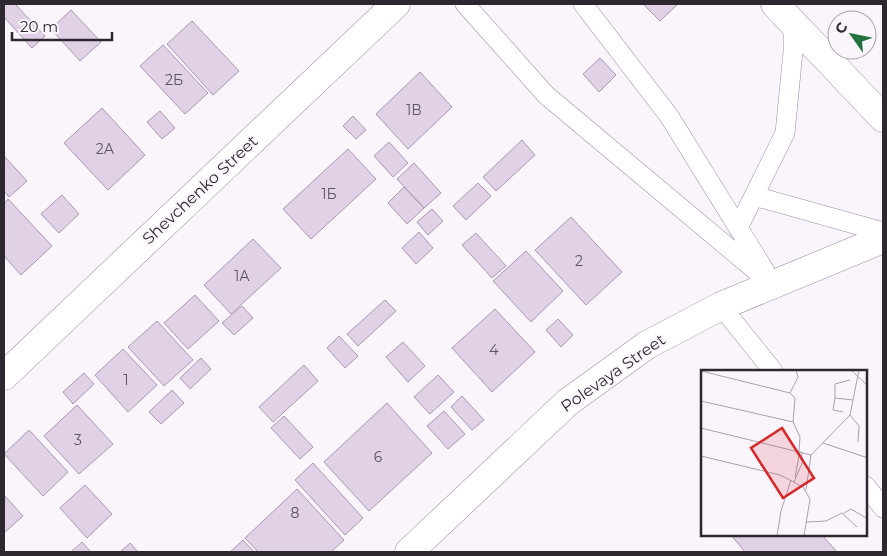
<svg xmlns="http://www.w3.org/2000/svg" width="887" height="556" font-family="Montserrat,sans-serif">
  <rect width="100%" height="100%" fill="#faf4fd"/>
  <path fill="#e0d1e7" stroke="#a899ae" d="M6,4H15L45,36L32,48L4,17V6Z
    M643,4H678L660,21Z
    M71,10L101,42L80,61L51,29Z
    M192,21L239,71L213,95L167,44Z
    M163,45L208,93L185,114L140,66Z
    M600,58L616,75L599,92L583,74Z
    M420,72L452,107L408,149L376,114Z
    M102,108L145,155L108,190L64,143Z
    M160,111L175,128L162,139L147,122Z
    M353,116L366,130L356,139L343,126Z
    M522,140L535,155L496,191L483,177Z
    M389,142L408,163L393,177L374,156Z
    M348,149L376,179L311,239L283,209Z
    M4,156L27,181L9,197L4,191Z
    M414,163L441,193L424,208L397,179Z
    M478,183L491,196L466,220L453,206Z
    M404,187L424,208L407,224L388,203Z
    M62,195L79,214L59,233L41,214Z
    M8,199L52,246L21,275L4,256V204Z
    M432,209L443,221L428,235L417,222Z
    M571,217L622,272L586,305L535,250Z
    M419,232L433,248L416,264L402,248Z
    M476,233L506,266L492,278L462,245Z
    M253,239L281,268L231,314L204,285Z
    M526,251L563,291L531,322L493,281Z
    M195,295L219,321L188,349L164,323Z
    M385,300L396,311L358,346L347,334Z
    M242,306L253,318L234,335L222,323Z
    M495,309L535,352L492,392L452,348Z
    M558,319L573,335L561,347L546,330Z
    M157,321L193,360L164,386L128,347Z
    M339,336L358,356L345,368L327,348Z
    M403,342L425,366L408,382L386,357Z
    M123,349L157,385L128,412L95,375Z
    M201,358L211,369L190,389L180,378Z
    M304,365L318,381L273,422L259,407Z
    M84,373L94,384L73,404L63,392Z
    M438,375L454,392L430,414L414,397Z
    M172,390L184,403L161,424L149,412Z
    M462,396L484,420L472,430L451,407Z
    M387,403L432,453L369,511L324,462Z
    M77,405L113,444L79,474L44,436Z
    M444,411L465,434L448,449L427,426Z
    M284,416L313,447L300,459L271,428Z
    M29,430L68,472L43,496L4,454Z
    M313,463L363,518L345,535L295,480Z
    M85,485L112,514L87,538L60,508Z
    M297,489L344,540L331,552H258L245,538Z
    M4,495L23,516L4,533Z
    M731,535H822L837,552H745Z
    M243,540L254,552H230Z
    M82,542L91,552H71Z
    M130,543L138,552H120Z"/>
  <g fill="none" stroke-linecap="round" stroke-linejoin="round">
    <defs>
      <path id="lane" d="M465,4L546,95L773,285
        M583,4L669,116L765,271
        M754,196L883,232
        M738,228L785,133L793,52V22
        M721,306L773,371
        M866,486L883,508"/>
      <path id="street" d="M775,4L883,118
        M4,376L396,4"/>
      <path id="secondary" d="M409,552L568,402L647,345L721,306L883,239"/>
    </defs>
    <use href="#lane" stroke="#998ba0" stroke-width="20"/>
    <use href="#street" stroke="#998ba0" stroke-width="29"/>
    <use href="#secondary" stroke="#998ba0" stroke-width="29"/>
    <use href="#lane" stroke="#fff" stroke-width="19"/>
    <use href="#street" stroke="#fff" stroke-width="28"/>
    <use href="#secondary" stroke="#fff" stroke-width="28"/>
  </g>
  <g text-anchor="middle" dominant-baseline="central" stroke-width="4" stroke-linejoin="round" paint-order="stroke">
    <g font-size="14" fill="#5a525e">
      <text x="174" y="80">2Б</text>
      <text x="414" y="110">1В</text>
      <text x="105" y="149">2А</text>
      <text x="329" y="194">1Б</text>
      <text x="579" y="261">2</text>
      <text x="242" y="276">1А</text>
      <text x="494" y="350">4</text>
      <text x="126" y="380">1</text>
      <text x="78" y="440">3</text>
      <text x="378" y="457">6</text>
      <text x="295" y="513">8</text>
    </g>
    <g font-size="16" fill="#2d2730" stroke="#faf4fd">
      <text transform="translate(200 190) rotate(-43)">Shevchenko Street</text>
      <text transform="translate(613 373) rotate(-35)">Polevaya Street</text>
    </g>
  </g>
  <g transform="translate(701 370)">
    <rect width="166" height="166" fill="#faf4fd"/>
    <path fill="none" stroke="#a8a2ab" stroke-width="1" d="M95,0L97,7L89,23L94,28L92,52L99,67L98,81M150,0L167,16M0,1L89,23M134,28V14L149,10M0,31L92,52M142,42L132,40L134,28L152,30M149,45L158,56L157,72M0,58L110,85L149,45L158,0M122,73L167,88M0,86L79,105L102,117L109,129L103,166M94,107L99,81M93,112L102,91L100,82M105,120L110,85M143,143L150,139L167,149M106,152L125,151L141,143L156,157M76,166L80,141L90,110"/>
    <path fill="#d62828" fill-opacity="0.15" stroke="#d62828" stroke-width="2.5" d="M81,58L113,108L82,128L50,78Z"/>
    <rect width="166" height="166" fill="none" stroke="#2d2730" stroke-width="2.5"/>
  </g>
  <rect width="887" height="556" fill="none" stroke="#2d2730" stroke-width="10"/>
  <g transform="translate(852 35) rotate(303)"><circle r="24" fill="#faf4fd" stroke="#a8a2ab"/>
  <path d="M0-4L9 19L0 12L-9 19Z" fill="#247140"/>
  <text y="-8" font-size="14" font-weight="bold" text-anchor="middle" fill="#2d2730">С</text>
  </g>
  <path d="M12 32v8h100v-8" fill="none" stroke="#2d2730" stroke-width="2.5"/>
  <text x="20" y="32" font-size="15" fill="#2d2730" stroke="#faf4fd" stroke-width="4" paint-order="stroke">20 m</text>
</svg>
